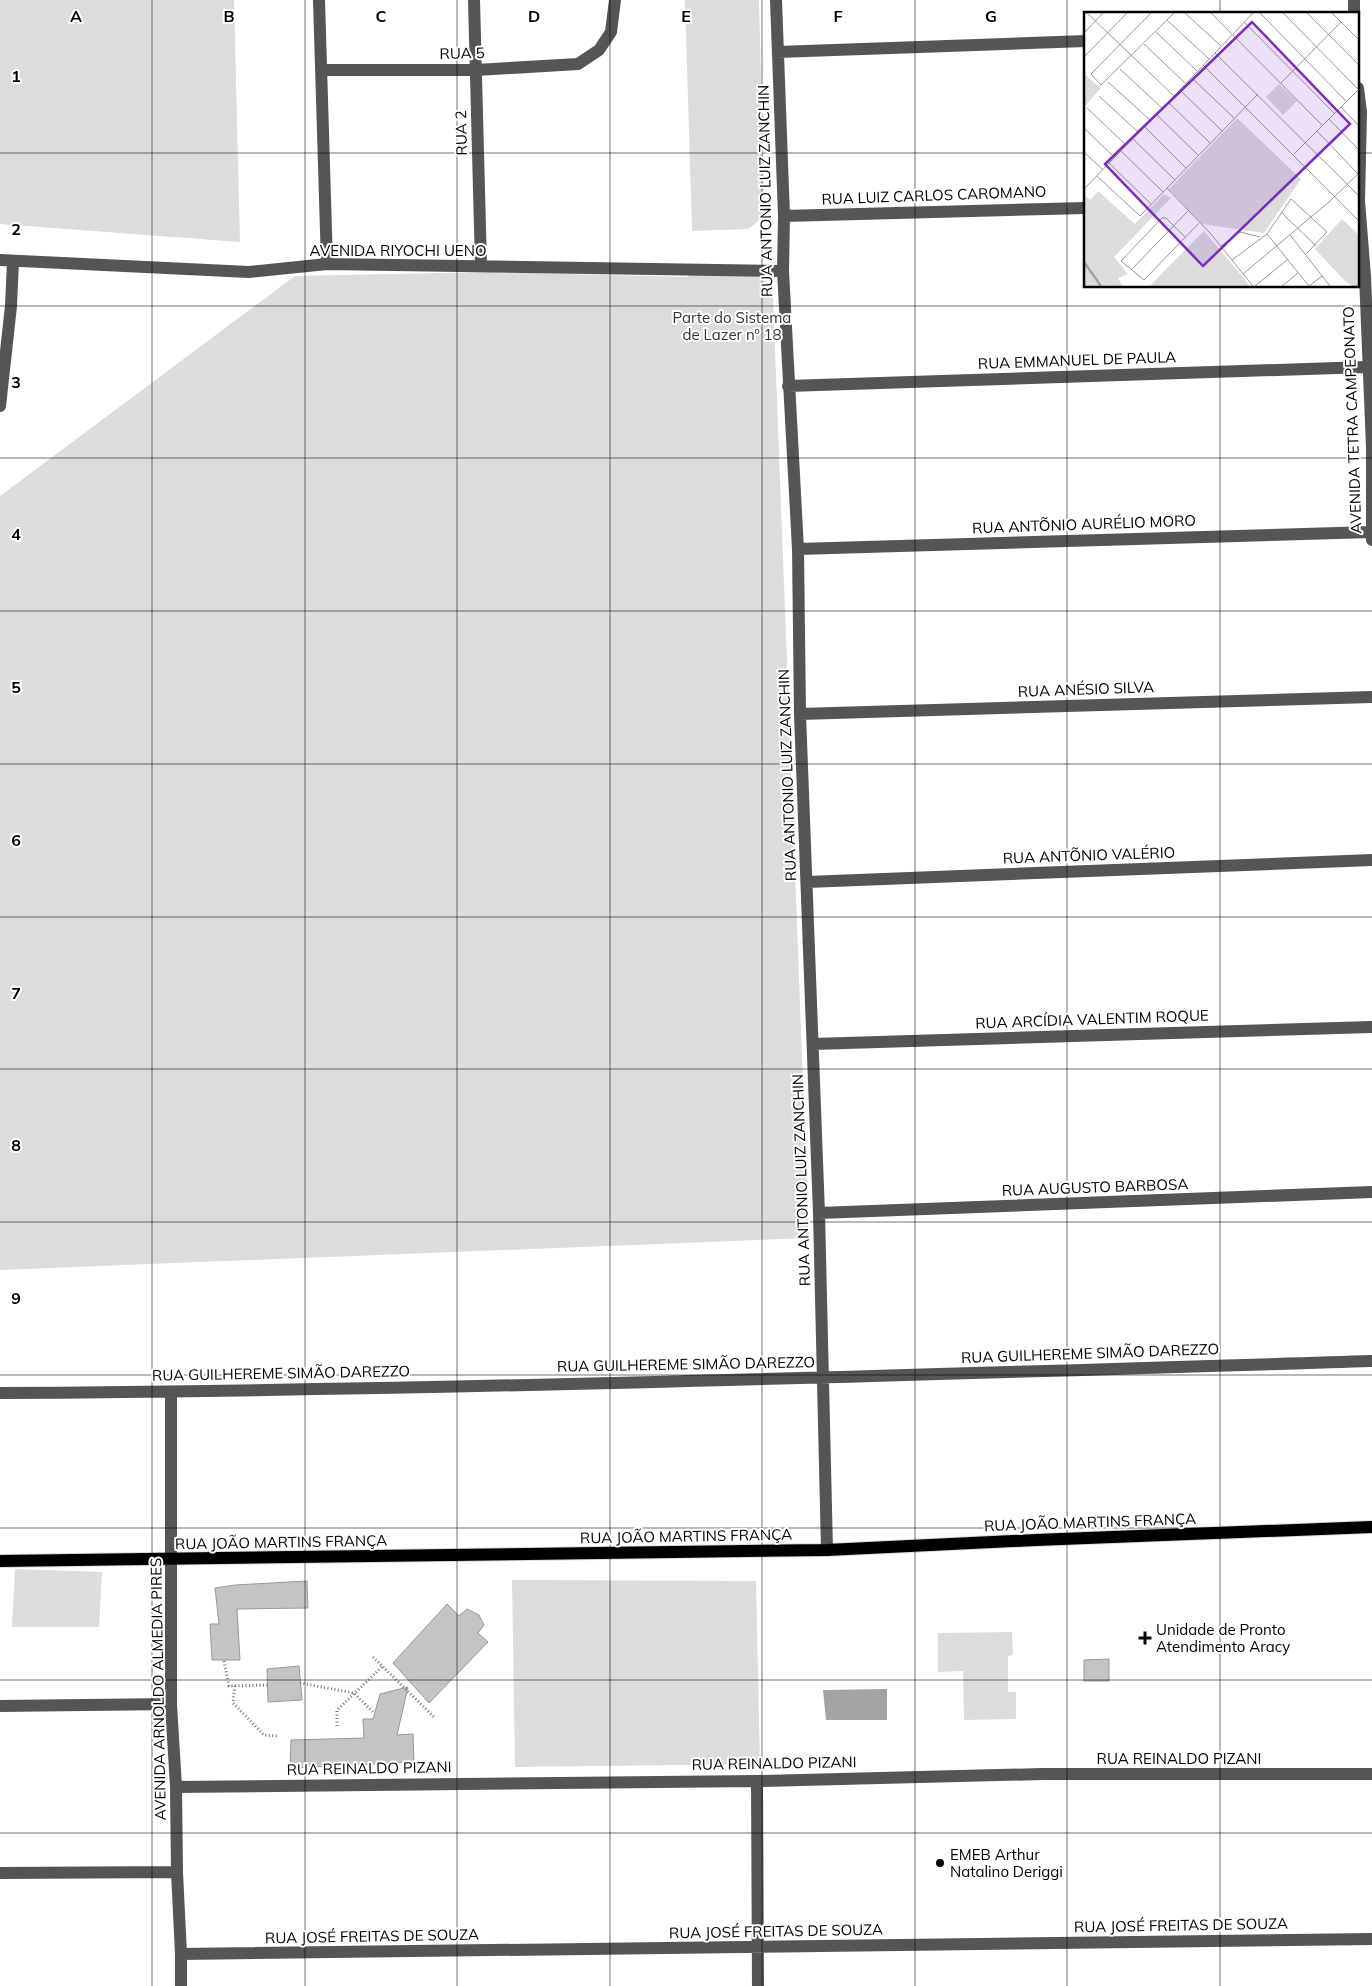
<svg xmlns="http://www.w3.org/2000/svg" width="1372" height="1986" font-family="Mulish,sans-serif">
  <rect width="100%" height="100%" fill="#fff"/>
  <path fill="#dcdcdc" d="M0,0H234L240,242L0,224Z
    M685,0H759L764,203C763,216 759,223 747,229L692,231Z
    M689,270L757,271L769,284L773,296L809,1238L0,1270V496L295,276L491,272L688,277Z
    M15,1569L102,1572L99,1627H12Z
    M512,1580L756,1581L760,1764L515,1767Z
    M1012,1632L1013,1655L1008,1656V1692H1016V1719L964,1720L963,1671L938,1672V1633Z"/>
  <path fill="#a3a3a3" d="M887,1689V1720H826L823,1690Z"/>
  <path fill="#c4c4c4" stroke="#999" d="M307,1581L308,1608L237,1609L240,1660H212L210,1624H219L215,1588L235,1585Z
    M447,1604L459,1616L467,1609L479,1615L484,1625L478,1633L488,1642L429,1703L393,1663Z
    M1109,1659V1681H1084V1660Z
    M299,1666L302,1700L268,1702L267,1669Z
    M408,1687L397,1735L413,1734L414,1762L290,1768L291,1740L364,1738L363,1719H373L380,1694Z"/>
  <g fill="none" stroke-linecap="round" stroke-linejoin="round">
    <defs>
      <path id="major" d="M0,1561L827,1550L1036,1540L1372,1527"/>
    </defs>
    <use href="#major" stroke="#dbdbdb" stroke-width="14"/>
    <path stroke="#777" stroke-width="3" stroke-dasharray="1 2.5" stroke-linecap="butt" d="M373,1657L434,1717
      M224,1661L229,1686L268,1685
      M300,1683L354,1693L374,1713
      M235,1686L233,1703L264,1735L278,1736
      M337,1726V1710L383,1666"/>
    <path stroke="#555" stroke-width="12" d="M319,0L327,264
      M474,0L481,266
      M776,0L784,216L783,271L798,549L800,714L819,1213L827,1550
      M1354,14V0
      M778,52L1086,41
      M321,70H476L578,64L599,50L611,32L615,0
      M1358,88L1361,112L1359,201L1365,276L1372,447V540
      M784,216L1086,208
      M0,260L249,272L327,264L783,271
      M788,386L1367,367
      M0,406L11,306L13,261
      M798,549L1371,532
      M800,714L1372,697
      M807,882L1372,860
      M813,1044L1372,1027
      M819,1213L1372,1192
      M171,1392V1704L176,1787L177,1872L181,1954V1986
      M0,1393C457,1390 915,1375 1372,1361
      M0,1706L171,1704
      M757,1781L758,1986
      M176,1787L757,1781L1042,1774H1372
      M0,1873L177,1872
      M181,1954L1372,1939"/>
    <use href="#major" stroke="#000" stroke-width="12"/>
  </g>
  <path fill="none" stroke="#000" stroke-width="1" stroke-opacity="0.55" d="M152,0V1986M305,0V1986M457,0V1986M610,0V1986M762,0V1986M915,0V1986M1067,0V1986M1220,0V14M0,153H1086M1358,153H1372M1220,286V1986M0,306H1372M0,458H1372M0,611H1372M0,764H1372M0,917H1372M0,1069H1372M0,1222H1372M0,1375H1372M0,1528H1372M0,1680H1372M0,1833H1372"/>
  <g fill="#000" stroke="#fff" stroke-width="2">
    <path d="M1142.5 1630.5h5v5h5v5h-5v5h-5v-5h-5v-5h5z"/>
    <circle cx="940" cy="1863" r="5"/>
  </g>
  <g text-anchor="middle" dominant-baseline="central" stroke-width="4" stroke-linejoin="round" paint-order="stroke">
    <g font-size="15" fill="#000" stroke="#fff">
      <text transform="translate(462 53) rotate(-1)">RUA 5</text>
      <text transform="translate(461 133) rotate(-91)">RUA 2</text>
      <text transform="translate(765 191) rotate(-91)">RUA ANTONIO LUIZ ZANCHIN</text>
      <text transform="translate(934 195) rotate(-2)">RUA LUIZ CARLOS CAROMANO</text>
      <text x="398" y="250">AVENIDA RIYOCHI UENO</text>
      <text transform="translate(1077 360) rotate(-2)">RUA EMMANUEL DE PAULA</text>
      <text transform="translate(1352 420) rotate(-92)">AVENIDA TETRA CAMPEONATO</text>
      <text transform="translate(1084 524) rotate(-2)">RUA ANTÕNIO AURÉLIO MORO</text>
      <text transform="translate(1086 689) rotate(-2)">RUA ANÉSIO SILVA</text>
      <text transform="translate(787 775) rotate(-92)">RUA ANTONIO LUIZ ZANCHIN</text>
      <text transform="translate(1089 855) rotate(-2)">RUA ANTÕNIO VALÉRIO</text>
      <text transform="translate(1092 1019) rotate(-2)">RUA ARCÍDIA VALENTIM ROQUE</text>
      <text transform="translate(801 1180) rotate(-92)">RUA ANTONIO LUIZ ZANCHIN</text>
      <text transform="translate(1095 1187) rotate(-2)">RUA AUGUSTO BARBOSA</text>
      <text transform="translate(1090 1353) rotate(-2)">RUA GUILHEREME SIMÃO DAREZZO</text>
      <text transform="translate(686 1364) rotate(-1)">RUA GUILHEREME SIMÃO DAREZZO</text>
      <text transform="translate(281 1373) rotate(-1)">RUA GUILHEREME SIMÃO DAREZZO</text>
      <text transform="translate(1090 1522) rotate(-2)">RUA JOÃO MARTINS FRANÇA</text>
      <text transform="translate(686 1536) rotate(-1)">RUA JOÃO MARTINS FRANÇA</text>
      <text transform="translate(281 1542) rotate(-1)">RUA JOÃO MARTINS FRANÇA</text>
      <text transform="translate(158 1689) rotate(-91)">AVENIDA ARNOLDO ALMEDIA PIRES</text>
      <text x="1179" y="1758">RUA REINALDO PIZANI</text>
      <text transform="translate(774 1763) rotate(-1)">RUA REINALDO PIZANI</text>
      <text transform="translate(369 1768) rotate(-1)">RUA REINALDO PIZANI</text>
      <text transform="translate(1181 1925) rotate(-1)">RUA JOSÉ FREITAS DE SOUZA</text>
      <text transform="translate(776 1931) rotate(-1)">RUA JOSÉ FREITAS DE SOUZA</text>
      <text transform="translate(372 1936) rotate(-1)">RUA JOSÉ FREITAS DE SOUZA</text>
    </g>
    <g font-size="15" fill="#333" stroke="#fff">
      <text x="732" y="317">Parte do Sistema<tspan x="732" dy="17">de Lazer nº 18</tspan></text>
    </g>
    <g font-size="15" fill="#000" stroke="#fff" text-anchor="start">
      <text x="1156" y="1629">Unidade de Pronto<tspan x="1156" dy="17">Atendimento Aracy</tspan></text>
      <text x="950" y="1854">EMEB Arthur<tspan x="950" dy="17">Natalino Deriggi</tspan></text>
    </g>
  </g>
  <g transform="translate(1084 12)">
    <rect width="275" height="275" fill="#fff"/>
    <path d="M0,62L17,76L0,95ZM195,72L213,89L199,103L182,85ZM153,106L217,167L180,221L118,212L85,177ZM14,179L51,212L80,182L87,186L30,245L44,262L34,266L39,274H0V182L6,188ZM258,207L275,223V274H268L261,269L231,237ZM120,219L166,274H66L82,257Z" fill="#dcdcdc"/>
    <path fill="none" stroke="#a3a3a3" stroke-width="2.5" d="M0,250L17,274"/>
    <path fill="none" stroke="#999" stroke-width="1" d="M3,1L90,84L131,41L275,184M67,1L7,62L17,73L90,1M101,1L137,34M127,1L238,113M176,1L262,89M199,1L274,77M223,1L275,53M248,1L275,28M83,8L125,47M160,10L250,101M72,20L113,59M0,21L19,1M60,32L101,71M131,41L169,1M0,45L43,1M119,53L275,209M36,57L78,96M108,66L150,106M24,70L66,108M197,71L257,10M96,78L138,119M15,84L54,120M84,90L126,131M257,95L275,114M3,96L42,133M72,102L115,144M245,107L275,138M60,114L102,156M0,116L30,145M233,119L274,162M48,126L91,168M37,139L79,180M0,140L18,157M210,142L275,77M25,151L67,192M13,164L56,204L174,82M83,176L126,221L169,274M0,177L90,84M198,201L232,234M183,222L225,274M206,223L246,274M101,225L82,206H78L37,249L60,268L115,211M137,234L156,220L176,225M148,248L183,222L207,187L243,220L222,242M47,258L104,199M159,262L245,190L275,161M171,274L203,248M198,274L214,261M225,274L238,264"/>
    <path fill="#7b2cbf" fill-opacity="0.15" stroke="#7b2cbf" stroke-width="2.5" d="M168,10L266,112L119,254L21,152Z"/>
    <rect width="275" height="275" fill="none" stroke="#000" stroke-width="2.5"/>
  </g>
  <g font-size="16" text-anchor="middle" font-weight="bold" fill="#000" stroke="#fff" stroke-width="4" stroke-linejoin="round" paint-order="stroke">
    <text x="76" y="22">A</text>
    <text x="229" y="22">B</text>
    <text x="381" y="22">C</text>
    <text x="534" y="22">D</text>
    <text x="686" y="22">E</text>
    <text x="838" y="22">F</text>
    <text x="991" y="22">G</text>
    <text x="16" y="82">1</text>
    <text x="16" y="235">2</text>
    <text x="16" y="388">3</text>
    <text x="16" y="540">4</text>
    <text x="16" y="693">5</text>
    <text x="16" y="846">6</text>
    <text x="16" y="999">7</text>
    <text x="16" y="1151">8</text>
    <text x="16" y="1304">9</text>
  </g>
</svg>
